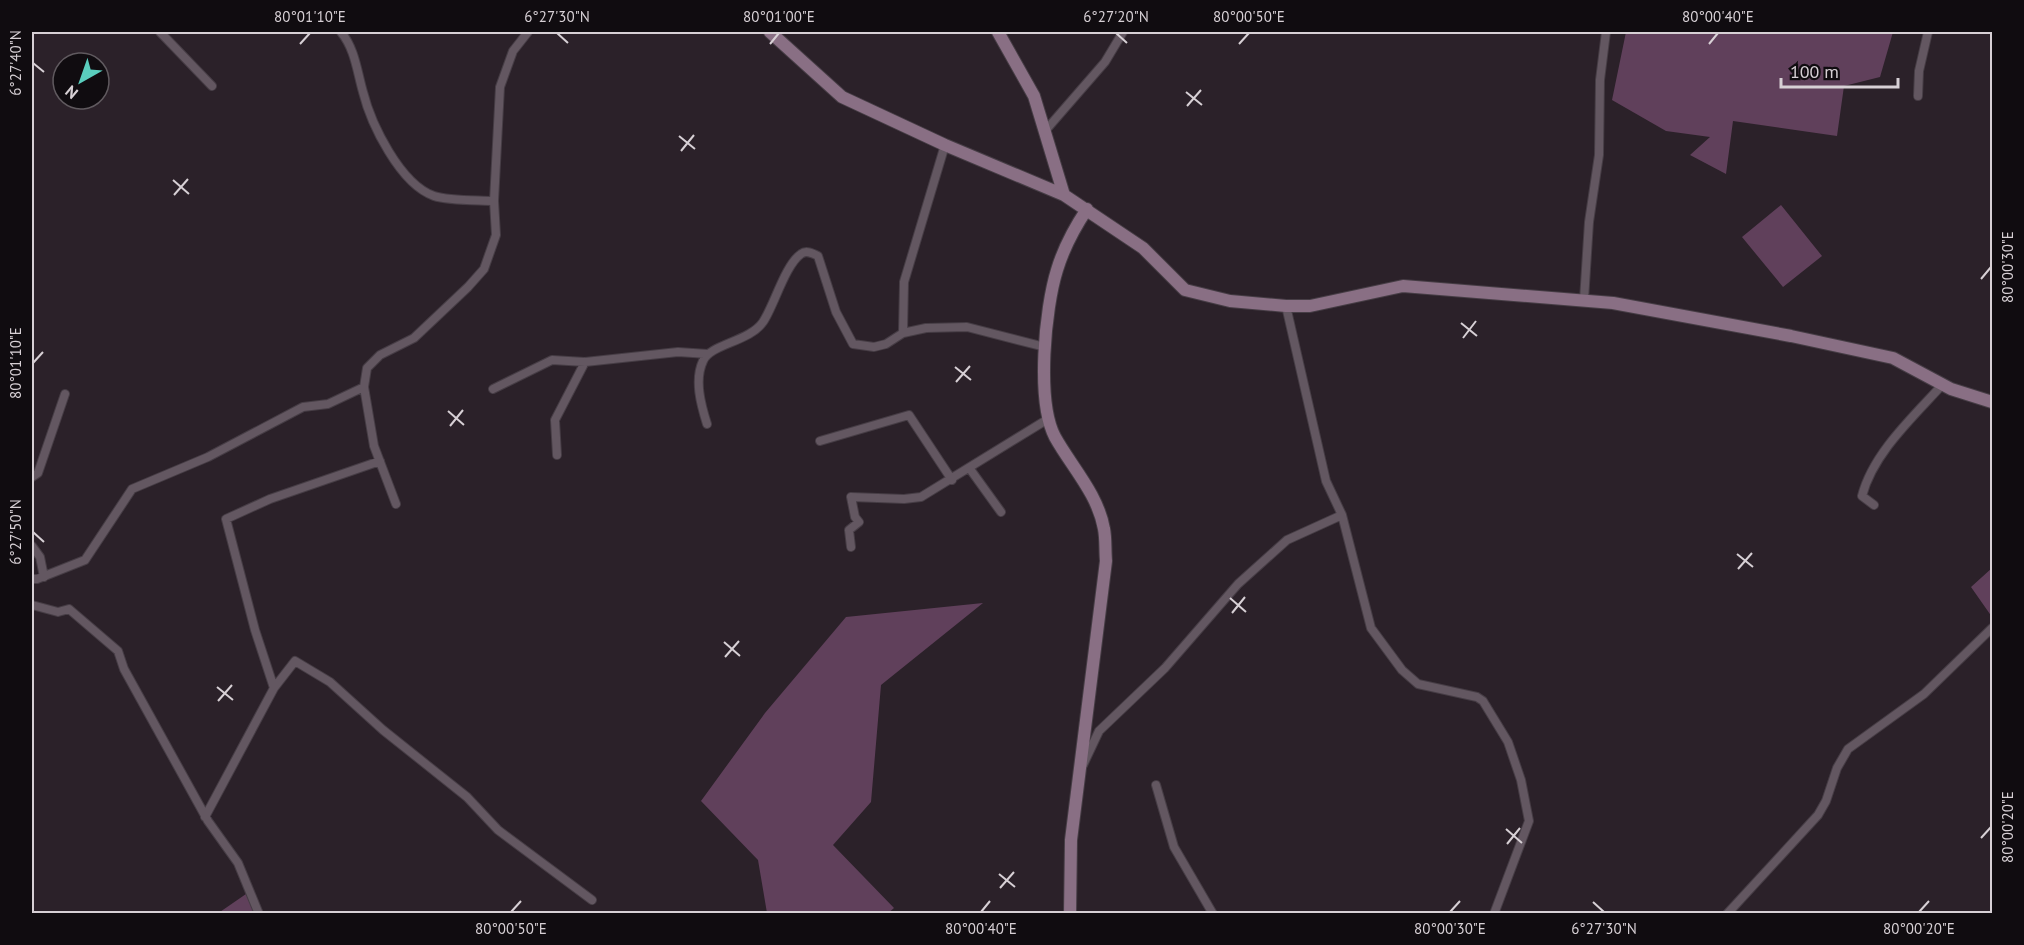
<svg xmlns="http://www.w3.org/2000/svg" width="2024" height="945" font-family="'PT Sans',sans-serif">
  <rect width="100%" height="100%" fill="#2b2129"/>
  <path fill="#60405b" d="M1626,32H1893L1880,77L1844,86L1837,136L1733,121L1726,174L1690,155L1710,137L1666,131L1612,100Z
    M1781,205L1822,256L1783,287L1742,237Z
    M1992,568V617L1971,587Z
    M983,603L881,685L871,802L833,845L894,908L887,914L767,913L758,860L701,801L765,713L846,617Z
    M246,894L259,913L217,914Z"/>
  <g fill="none" stroke-linecap="round" stroke-linejoin="round">
    <defs>
      <path id="street" d="M160,32L212,86
        M341,32C355,49 357,71 363,92C371,124 400,184 434,196C449,201 477,200 494,201
        M1918,96L1919,71L1928,32
        M1045,131L1105,62L1123,32
        M1584,300L1589,222L1599,155L1600,80L1606,32
        M1286,306L1326,481L1342,515L1371,628L1402,670L1418,684L1477,697L1483,701L1508,742L1521,780L1529,821L1494,914
        M903,333L904,282L945,145
        M493,389L552,360L585,362L678,352L708,354
        M707,424C701,405 694,380 703,361C710,344 749,342 763,322C774,306 785,265 801,254C806,250 812,253 818,256L836,312L853,344L874,347L886,344L903,333L926,328L967,327L1045,347
        M820,441L909,415L952,480
        M557,455L555,420L585,362
        M380,461L270,499L226,519L255,630L274,688L295,661L330,682L383,730L467,797L498,830L592,900
        M970,469L1001,512
        M32,477L38,473L65,394
        M396,504L374,446L364,387L367,368L380,355L414,338L468,287L484,269L496,235L494,201L500,87L513,51L528,32
        M1874,505L1862,496C1873,453 1914,416 1943,384
        M32,546L40,557L44,577
        M851,547L849,530L859,522L855,517L851,497L904,499L921,497L1048,419
        M32,579H37L85,560L132,489L208,457L303,407L328,404L364,387
        M32,605L58,612L69,609L118,651L124,669L208,821L238,863L259,914
        M1083,765L1099,731L1165,668L1238,584L1287,540L1342,515
        M1156,785L1174,847L1213,914
        M205,817L274,688
        M1727,914L1818,815L1826,801L1837,768L1848,749L1924,694L1992,628"/>
      <path id="secondary" d="M770,32L842,97L945,145L1064,195L1143,248L1185,290L1230,301L1286,306H1310L1403,286L1613,303L1791,336L1893,358L1951,389L1992,402
        M998,32L1034,96L1064,195
        M1070,914L1071,840L1106,561C1105,550 1106,539 1104,529C1098,494 1071,466 1055,437C1036,401 1045,308 1057,270C1063,250 1075,227 1087,209"/>
    </defs>
    <use href="#street" stroke="#463d45" stroke-width="10"/>
    <use href="#secondary" stroke="#463d45" stroke-width="14"/>
    <use href="#street" stroke="#635761" stroke-width="8"/>
    <use href="#secondary" stroke="#896f84" stroke-width="12"/>
  </g>
  <path fill="none" stroke="#d7d0d5" stroke-width="2" d="M557,33L568,43M1116,33L1127,43M300,44L310,33M770,44L779,33M1239,44L1249,33M1709,44L1718,33M33,63L44,72M1186,92L1202,105M1187,106L1201,90M679,136L695,149M681,151L694,135M173,180L189,194M174,195L188,179M1981,279L1991,267M1461,323L1477,336M1463,338L1476,321M33,363L43,352M955,367L971,380M956,382L970,366M448,411L464,425M450,426L463,410M33,532L44,542M1737,554L1753,567M1738,569L1752,553M1230,598L1246,612M1232,613L1245,597M724,642L740,656M725,657L739,641M217,687L233,700M218,701L232,685M1506,829L1522,843M1981,838L1991,827M1507,844L1520,828M999,874L1015,887M1000,888L1014,872M1593,902L1604,912M511,912L521,901M981,912L990,901M1450,912L1460,901M1919,912L1929,901"/>
  <rect width="2024" height="945" fill="none" stroke="#100c10" stroke-width="66"/>
  <g transform="translate(81 81) rotate(220)"><circle r="28" fill="#100c10" stroke="#605a5f" stroke-width="1.5"/>
  <path d="M0-4.5L10 22L0 15L-10 22Z" fill="#5acebe"/>
  <text y="-9" font-size="16" font-weight="bold" text-anchor="middle" fill="#d7d0d5">N</text>
  </g>
  <path d="M1781 78v9h117v-9" fill="none" stroke="#d7d0d5" stroke-width="3"/>
  <text x="1790" y="78" font-size="18" fill="#d7d0d5" stroke="#100c10" stroke-width="4.5" paint-order="stroke">100 m</text>
  <rect x="33" y="33" width="1958" height="879" fill="none" stroke="#d7d0d5" stroke-width="2"/>
  <g font-size="15" text-anchor="middle" fill="#d7d0d5">
    <text x="310" y="22">80°01'10"E</text>
    <text x="557" y="22">6°27'30"N</text>
    <text x="779" y="22">80°01'00"E</text>
    <text x="1116" y="22">6°27'20"N</text>
    <text x="1249" y="22">80°00'50"E</text>
    <text x="1718" y="22">80°00'40"E</text>
    <text transform="translate(16 63) rotate(-90)" y="5">6°27'40"N</text>
    <text transform="translate(2008 267) rotate(-90)" y="5">80°00'30"E</text>
    <text transform="translate(16 363) rotate(-90)" y="5">80°01'10"E</text>
    <text transform="translate(16 532) rotate(-90)" y="5">6°27'50"N</text>
    <text transform="translate(2008 827) rotate(-90)" y="5">80°00'20"E</text>
    <text x="511" y="934">80°00'50"E</text>
    <text x="981" y="934">80°00'40"E</text>
    <text x="1450" y="934">80°00'30"E</text>
    <text x="1604" y="934">6°27'30"N</text>
    <text x="1919" y="934">80°00'20"E</text>
  </g>
</svg>
